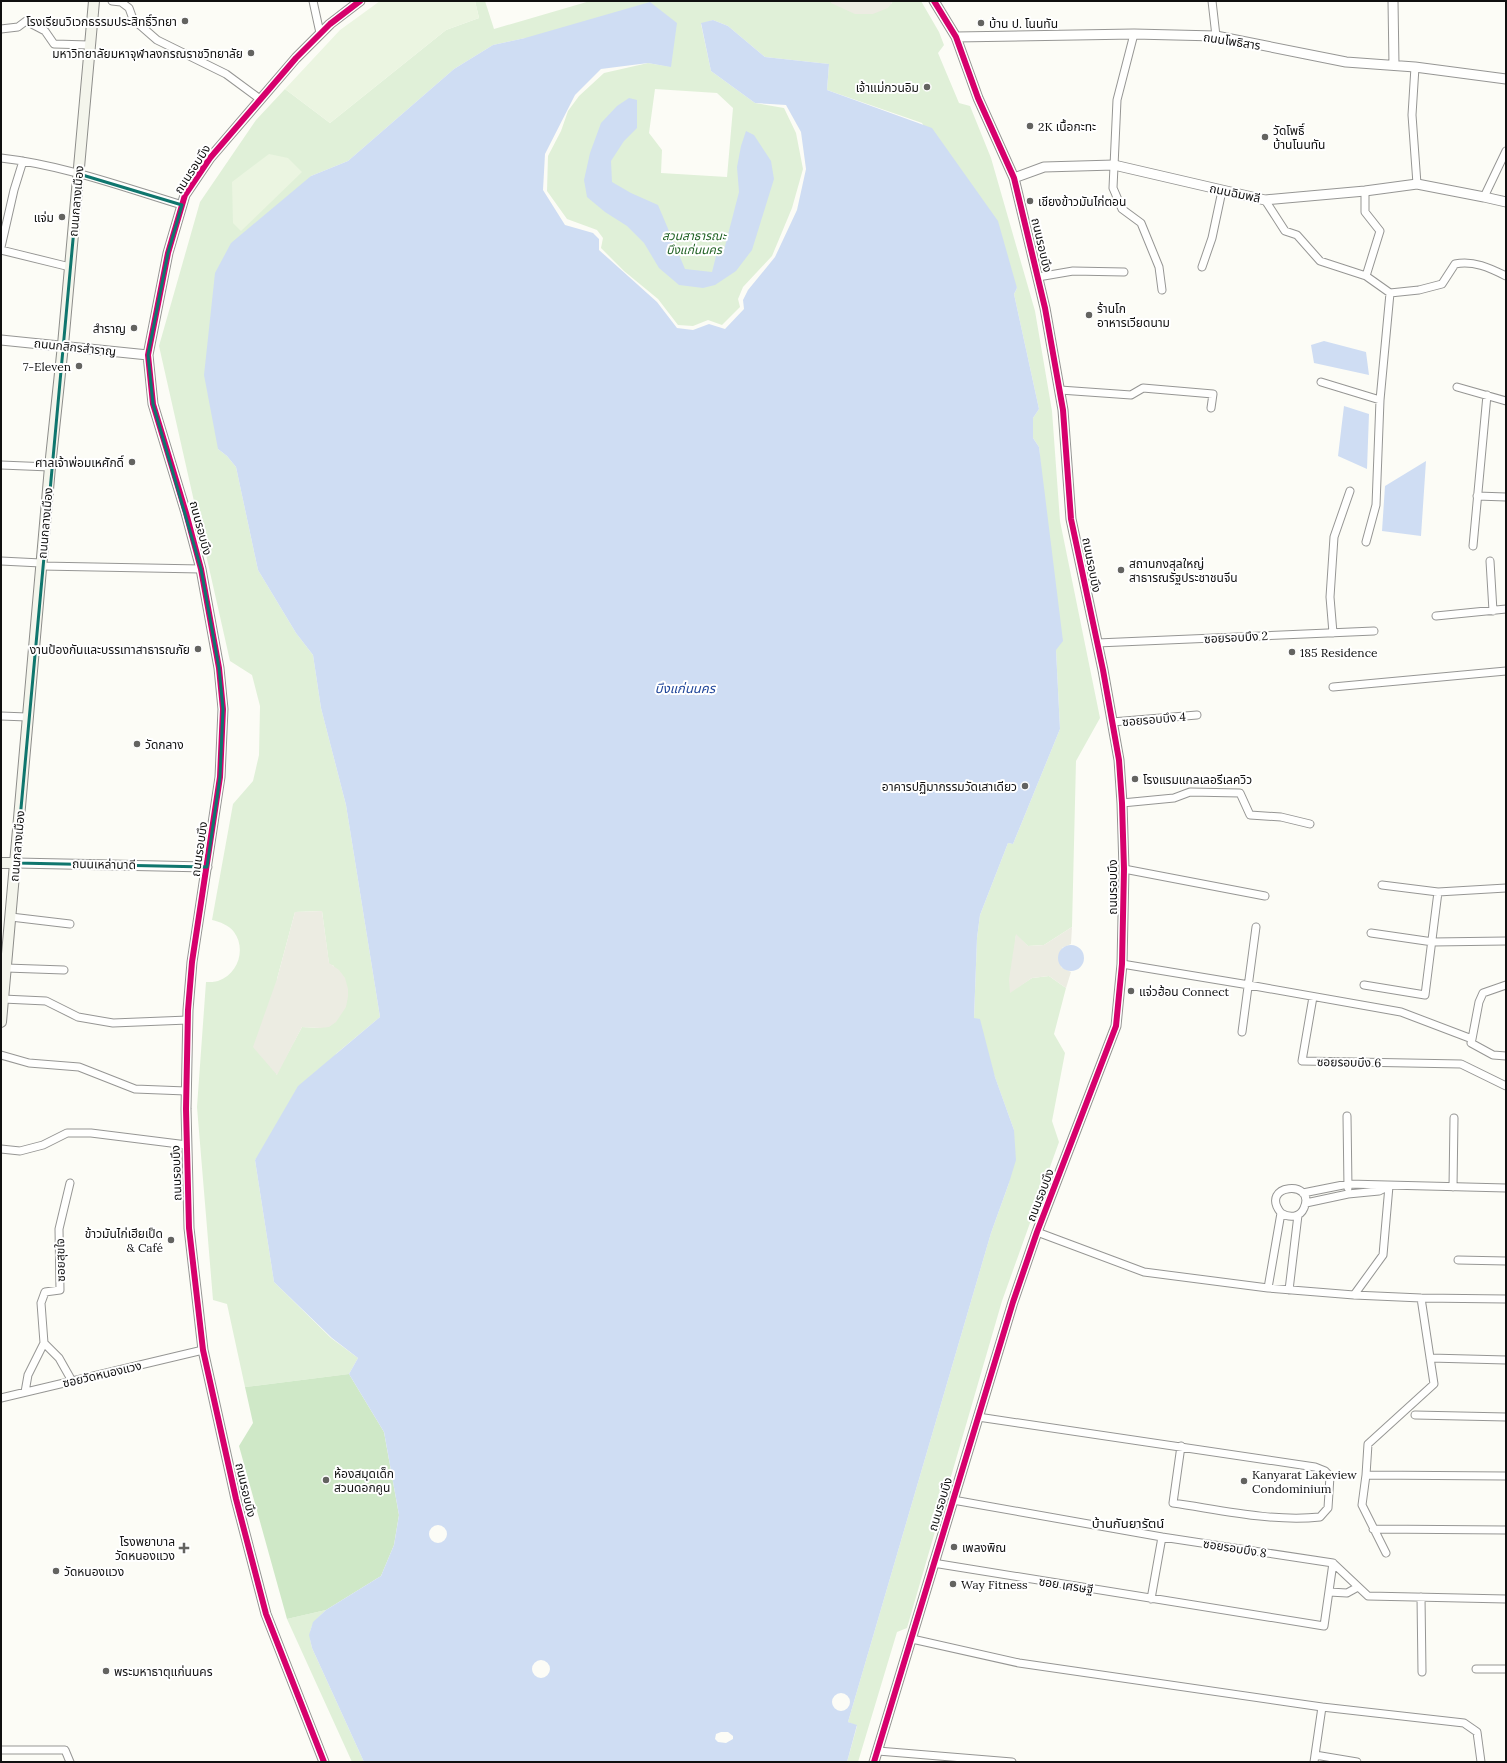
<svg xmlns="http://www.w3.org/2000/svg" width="1507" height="1763" font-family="Lora,'Noto Sans Thai',serif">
  <rect width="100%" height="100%" fill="#fcfcf6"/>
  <path fill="#e0f0d8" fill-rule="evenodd" d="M475,1H485L494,29L590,1H831V3L891,4L893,1H921L939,32L944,45L938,53L959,103L970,106L991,158L1035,311L1052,411L1060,521L1100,718L1076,761L1072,927L1044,945L1028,946L1016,935L1010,992L1032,978L1049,976L1066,988L1054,1034L1065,1053L1052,1121L1059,1142L1002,1301L907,1628L897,1632L858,1762H847L857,1726L848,1722L991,1233L1009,1183L1014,1130L974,1019L977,938L980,915L1008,843L1013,844L1060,729L1056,650L1039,447L1033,438V418L1039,409L1014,294L1017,288L922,123L827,90L829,64L765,57L728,26L713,20L701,24L711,71L755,103L784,108L796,133L803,169L792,208L772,256L743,287L738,299L740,307L722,325L708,320L693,326L678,325L658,299L624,271L601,248L603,238L597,230L567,219L547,191L548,156L561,131L568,111L579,96L604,73L648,63L671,67L525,38L493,45L454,69L348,161L311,176L218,449L227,456L236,467L258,570L296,633L313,655L321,708L346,805L380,1017L337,1053L255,1160L274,1282L331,1338L358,1358L349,1374L245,1387L227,1304L213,1300L197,1107L206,982C210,982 215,982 218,981C239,974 246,948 234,932C229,925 220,922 212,920L233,804L253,781L259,755L260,706L252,675L230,661L159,346L200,202L256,120L285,89L330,123L446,30L479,18ZM655,89L717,93L733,108L727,177L661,173L662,150L649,133ZM322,911L329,964L334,966L320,1028L302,1027L276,1075L277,979L295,912Z
    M326,1610C312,1623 307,1628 312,1648L364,1762H352L287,1619Z"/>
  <path fill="#cfe8c7" d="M349,1374L384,1432L399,1515L394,1545L381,1576L326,1610L287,1619L239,1446L253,1423L245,1387Z"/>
  <path fill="#ebf5e1" d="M380,1H475L479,18L446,30L330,123L285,89L340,30Z
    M269,154L288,158L302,172L241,231L233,223L232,182Z"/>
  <path fill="#ecece2" d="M831,1H893L888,8L873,14H855L831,3Z
    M322,911L329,963L339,970L345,978L348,989V997L346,1007L336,1022L329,1027L320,1028L302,1027L277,1075L253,1047L277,979L295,912Z
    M1072,927L1071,944L1062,948L1061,967L1071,972L1066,988L1049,976L1032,978L1010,993L1009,979L1016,934L1028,946L1044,945Z"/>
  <path fill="#cfddf3" d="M650,2L677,23L671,67L648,63L601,69L575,95L545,154L543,190L565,225L593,233L599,239V250L657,302L677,328L693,330L709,324L725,329L744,309L743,300L748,290L775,257L797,210L806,169L801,132L786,105L755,103L711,71L701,23L713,20L728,26L765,57L829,64L827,90L932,128L998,221L1017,288L1014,294L1039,409L1033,418V438L1039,447L1063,641L1056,650L1060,729L1013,844L1008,843L980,915L977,938L974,1018L980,1019L995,1077L1014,1130L1016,1160L1009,1183L991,1233L848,1722L857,1725L847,1762H364L312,1648L309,1635L313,1622L326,1610L381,1576L394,1545L399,1515L384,1432L349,1374L358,1358L332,1338L274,1282L255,1160L298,1086L380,1017L346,805L321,708L313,655L296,633L258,570L236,467L227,456L218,449L204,375L215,273L231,243L311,176L348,161L454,69L493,45L525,38Z
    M629,98L637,100V128L624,141L611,161L612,182L631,193L658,205L685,269L712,272L716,256L724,250L739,192L737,167L741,146L746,131L754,135L771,161L774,179L752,250L736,271L715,285L703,288L679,285L659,268L644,243L627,226L605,212L587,197L584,180L590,153L601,123L617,106Z
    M1324,341L1366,352L1369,375L1314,363L1311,345Z
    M1344,406L1369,414L1367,469L1338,456Z
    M1426,461L1421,536L1382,531L1385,486Z
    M1058 958a13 13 0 1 1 26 0a13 13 0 1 1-26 0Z"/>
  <path fill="#fcfcf6" d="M429 1534a9 9 0 1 1 18 0a9 9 0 1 1-18 0Z
    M532 1669a9 9 0 1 1 18 0a9 9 0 1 1-18 0Z
    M832 1702a9 9 0 1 1 18 0a9 9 0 1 1-18 0Z
    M721,1732H728L733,1736V1739L726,1743L718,1742L715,1739L716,1734Z"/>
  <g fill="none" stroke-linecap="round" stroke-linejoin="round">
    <defs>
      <path id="minor" d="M112,1L121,2L129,8L133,19L157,40L226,74L260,99
        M313,1L320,33
        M1212,1L1216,36
        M1,29L18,27L26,21L45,31L54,44L89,45
        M1134,34L1117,100L1113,188L1122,209L1141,223L1159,267L1162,290
        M1415,67L1412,115L1417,184
        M1,158C63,165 123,187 182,205
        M1365,191V212L1380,231L1366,276
        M1484,197L1506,151
        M1265,200L1285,231L1297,235L1320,261L1366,276L1390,293L1419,290L1442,284L1455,264C1473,260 1490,268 1506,276
        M1,247L14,190L23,161
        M1,250L70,267
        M1202,267L1212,238L1222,191
        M1038,277L1073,271L1124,272
        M1321,382L1380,400
        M1457,387L1506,401
        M1060,390L1131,395L1143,388L1213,394L1211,408
        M1,465L50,467
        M1477,496L1506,497
        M1366,542L1376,505L1380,400L1390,293
        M1473,546L1487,395
        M1,561L41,563
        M1490,561L1493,611
        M41,566L201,569
        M1436,616L1506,609
        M1333,633L1330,597L1334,537L1350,491
        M1097,643L1374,631
        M1333,687L1506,671
        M1,716L27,717
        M1112,722L1197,715
        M1122,803L1174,798L1190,792L1240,793L1250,815L1281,817L1310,824
        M1124,869L1265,896
        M1382,885L1438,892L1506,888
        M11,917L70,924
        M1371,933L1433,942L1506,941
        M1122,964L1249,985L1401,1012L1472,1039L1471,1043L1493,1055L1506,1056
        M6,968L64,970
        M1364,985L1425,995L1438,892
        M1313,997L1302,1061L1461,1064L1506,1086
        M3,999L46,1001L78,1017L113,1023L188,1020
        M1242,1032L1256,927
        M1472,1039L1479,1002L1483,993L1506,985
        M1,1055L29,1063L79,1067L135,1089L186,1091
        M1347,1116L1348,1188
        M1,1149L20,1151L43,1145L67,1133H91L187,1145
        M1453,1187L1454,1118
        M1303,1193L1348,1184L1506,1188
        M1306,1203L1348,1194L1379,1191L1389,1186
        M1037,1232L1144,1272L1268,1288L1354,1295L1421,1298L1506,1299
        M1458,1260L1506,1261
        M1268,1288L1281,1213C1258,1184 1317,1179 1304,1208C1300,1218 1289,1218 1281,1213
        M1289,1290L1298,1215
        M1354,1295L1383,1255L1389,1186
        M1421,1298L1434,1384L1368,1444L1366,1475L1506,1476
        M44,1343L59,1358L72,1381
        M1430,1358L1506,1360
        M25,1392L28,1375L44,1343L41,1303L45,1292L60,1290L59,1229L70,1183
        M1,1398L203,1350
        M1415,1415L1506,1417
        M978,1417L1315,1467L1325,1471L1330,1476L1328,1508L1320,1517C1272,1522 1221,1510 1173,1503L1181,1446
        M1366,1475L1362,1505L1386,1553
        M953,1500L1162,1537L1333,1563L1368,1596L1506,1599
        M1373,1529L1506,1530
        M933,1563L1324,1626L1333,1563
        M1329,1592L1347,1593L1358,1587
        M1421,1597L1422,1672
        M1151,1599L1162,1537
        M912,1639L1019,1663L1322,1707L1464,1723L1477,1732L1481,1762
        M1476,1669H1506
        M1,1750H65L70,1762
        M878,1751L1012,1762
        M1315,1755L1357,1762
        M1314,1762L1322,1707"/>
      <path id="tertiary" d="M1393,1L1394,65
        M956,37L1134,34L1216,36L1346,62L1415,67L1506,79
        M1014,178L1044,167L1114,165L1265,200L1365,191L1417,184L1484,197L1506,202
        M1,340L148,355
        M16,863L207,867
        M324,1762L266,1614L236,1499L203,1350L189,1228L186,1109L188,1010L192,962L220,777L223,709L219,668L201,569L186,513L153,404L148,355L168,253L185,195L210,158L296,58L330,24L360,1
        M874,1762L1013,1302L1037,1232L1116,1026L1122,964L1124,869L1122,803L1119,760L1103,670L1071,519L1063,410L1045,308L1014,178L978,98L956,37L934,1"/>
      <path id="secondary" d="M1,863H16
        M1,1022L50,467L63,345L94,1"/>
    </defs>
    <use href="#minor" stroke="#969694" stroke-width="9"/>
    <use href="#tertiary" stroke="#969694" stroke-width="11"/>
    <use href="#secondary" stroke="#8d8d8a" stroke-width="12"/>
    <use href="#minor" stroke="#fffffe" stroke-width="7"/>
    <use href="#tertiary" stroke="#fffffe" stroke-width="9"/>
    <use href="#secondary" stroke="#f4f5ec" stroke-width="10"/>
    <defs>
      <path id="cycleway" d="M324,1762L266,1614L236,1499L203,1350L189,1228L186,1109L188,1010L192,962L220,777L223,709L219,668L201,569L186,513L153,404L148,355L168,253L185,195L210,158L296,58L330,24L360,1
        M874,1762L1013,1302L1037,1232L1116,1026L1122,964L1124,869L1122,803L1119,760L1103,670L1071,519L1063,410L1045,308L1014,178L978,98L956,37L934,1"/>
    </defs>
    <use href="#cycleway" stroke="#fff" stroke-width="8"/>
    <use href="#cycleway" stroke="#d6006c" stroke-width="6"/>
  </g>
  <path fill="none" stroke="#0f766e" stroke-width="3" stroke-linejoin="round" d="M79,174L182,205L168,253L148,355L153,404L201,569L219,668L223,709L220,777L207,867L16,863Z"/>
  <g fill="#636360" stroke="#fff" stroke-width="1.5">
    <circle cx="185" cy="21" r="4"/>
    <circle cx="981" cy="23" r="4"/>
    <circle cx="251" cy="53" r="4"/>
    <circle cx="927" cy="87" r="4"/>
    <circle cx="1030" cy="126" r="4"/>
    <circle cx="1265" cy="137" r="4"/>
    <circle cx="1030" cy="201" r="4"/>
    <circle cx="62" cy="217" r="4"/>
    <circle cx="1089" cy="315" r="4"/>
    <circle cx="134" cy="328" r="4"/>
    <circle cx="79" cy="366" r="4"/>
    <circle cx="132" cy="462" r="4"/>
    <circle cx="1121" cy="570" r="4"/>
    <circle cx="198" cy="649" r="4"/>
    <circle cx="1292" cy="652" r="4"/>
    <circle cx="137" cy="744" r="4"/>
    <circle cx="1135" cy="779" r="4"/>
    <circle cx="1025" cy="786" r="4"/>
    <circle cx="1131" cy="991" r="4"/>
    <circle cx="171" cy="1240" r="4"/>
    <circle cx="326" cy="1480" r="4"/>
    <circle cx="1244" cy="1481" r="4"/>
    <circle cx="954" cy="1547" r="4"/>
    <path d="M182 1542h4v4h4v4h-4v4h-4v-4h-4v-4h4z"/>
    <circle cx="56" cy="1571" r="4"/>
    <circle cx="953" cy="1584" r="4"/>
    <circle cx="106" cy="1671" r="4"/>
  </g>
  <g text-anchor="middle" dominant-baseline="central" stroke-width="4" stroke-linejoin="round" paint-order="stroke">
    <g font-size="12" fill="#101010" stroke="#fff" text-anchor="start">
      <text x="177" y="21" text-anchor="end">โรงเรียนวิเวกธรรมประสิทธิ์วิทยา</text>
      <text x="989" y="23">บ้าน ป. โนนทัน</text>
      <text x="243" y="53" text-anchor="end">มหาวิทยาลัยมหาจุฬาลงกรณราชวิทยาลัย</text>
      <text x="919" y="87" text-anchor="end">เจ้าแม่กวนอิม</text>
      <text x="1038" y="126">2K เนื้อกะทะ</text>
      <text x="1273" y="130">วัดโพธิ์<tspan x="1273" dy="14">บ้านโนนทัน</tspan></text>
      <text x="1038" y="201">เชียงข้าวมันไก่ตอน</text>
      <text x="54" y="217" text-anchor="end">แจ่ม</text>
      <text x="1097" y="308">ร้านโก<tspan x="1097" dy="14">อาหารเวียดนาม</tspan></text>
      <text x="126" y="328" text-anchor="end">สำราญ</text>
      <text x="71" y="366" text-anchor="end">7-Eleven</text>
      <text x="124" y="462" text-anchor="end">ศาลเจ้าพ่อมเหศักดิ์</text>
      <text x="1129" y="563">สถานกงสุลใหญ่<tspan x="1129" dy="14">สาธารณรัฐประชาชนจีน</tspan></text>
      <text x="190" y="649" text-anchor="end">งานป้องกันและบรรเทาสาธารณภัย</text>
      <text x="1300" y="652">185 Residence</text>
      <text x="145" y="744">วัดกลาง</text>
      <text x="1143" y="779">โรงแรมแกลเลอรีเลควิว</text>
      <text x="1017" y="786" text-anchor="end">อาคารปฏิมากรรมวัดเสาเดียว</text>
      <text x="1139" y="991">แจ่วฮ้อน Connect</text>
      <text x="163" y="1233" text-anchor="end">ข้าวมันไก่เฮียเป็ด<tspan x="163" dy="14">&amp; Café</tspan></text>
      <text x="334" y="1473">ห้องสมุดเด็ก<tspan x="334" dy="14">สวนดอกคูน</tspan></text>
      <text x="1252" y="1474">Kanyarat Lakeview<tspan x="1252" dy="14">Condominium</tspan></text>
      <text x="175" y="1541" text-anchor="end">โรงพยาบาล<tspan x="175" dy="14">วัดหนองแวง</tspan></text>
      <text x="962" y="1547">เพลงพิณ</text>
      <text x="64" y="1571">วัดหนองแวง</text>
      <text x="961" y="1584">Way Fitness</text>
      <text x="114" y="1671">พระมหาธาตุแก่นนคร</text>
    </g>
    <g font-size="12" fill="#101010" stroke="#fff">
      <text transform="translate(1232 41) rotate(9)">ถนนโพธิสาร</text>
      <text transform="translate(192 169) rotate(-57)">ถนนรอบบึง</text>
      <text transform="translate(1235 193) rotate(12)">ถนนฉิมพลี</text>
      <text transform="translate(76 201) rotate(-85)">ถนนกลางเมือง</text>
      <text transform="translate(1042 245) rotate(77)">ถนนรอบบึง</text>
      <text transform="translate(75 347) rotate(6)">ถนนกสิกรสำราญ</text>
      <text transform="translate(45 523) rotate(-85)">ถนนกลางเมือง</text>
      <text transform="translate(201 528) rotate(75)">ถนนรอบบึง</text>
      <text transform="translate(1092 565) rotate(79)">ถนนรอบบึง</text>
      <text transform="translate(1236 637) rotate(-3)">ซอยรอบบึง 2</text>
      <text transform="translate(1154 719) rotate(-5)">ซอยรอบบึง 4</text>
      <text transform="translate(17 846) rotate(-85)">ถนนกลางเมือง</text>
      <text transform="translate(199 849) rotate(-82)">ถนนรอบบึง</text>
      <text transform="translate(104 864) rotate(1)">ถนนเหล่านาดี</text>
      <text transform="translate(1112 887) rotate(-90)">ถนนรอบบึง</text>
      <text transform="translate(1349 1062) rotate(1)">ซอยรอบบึง 6</text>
      <text transform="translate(176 1173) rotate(-92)">ถนนรอบบึง</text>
      <text transform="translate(1040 1195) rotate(-69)">ถนนรอบบึง</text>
      <text transform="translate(60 1260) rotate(-91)">ซอยสุขใจ</text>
      <text transform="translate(102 1374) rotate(-13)">ซอยวัดหนองแวง</text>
      <text transform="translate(246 1490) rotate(77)">ถนนรอบบึง</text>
      <text transform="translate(940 1504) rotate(-73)">ถนนรอบบึง</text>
      <text transform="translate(1235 1548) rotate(9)">ซอยรอบบึง 8</text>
      <text transform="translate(1066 1585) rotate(9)">ซอย เศรษฐี</text>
    </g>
    <g font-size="12" font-style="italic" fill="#246427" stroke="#fff">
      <text x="694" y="235">สวนสาธารณะ<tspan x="694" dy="14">บึงแก่นนคร</tspan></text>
    </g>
    <g font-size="13" font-style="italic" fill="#21479a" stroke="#fff">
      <text x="685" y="688">บึงแก่นนคร</text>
    </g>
    <g font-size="13" fill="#101010" stroke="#fff">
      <text x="1128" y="1523">บ้านกันยารัตน์</text>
    </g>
  </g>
  <rect width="1507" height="1763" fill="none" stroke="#101010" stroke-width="4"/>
</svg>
